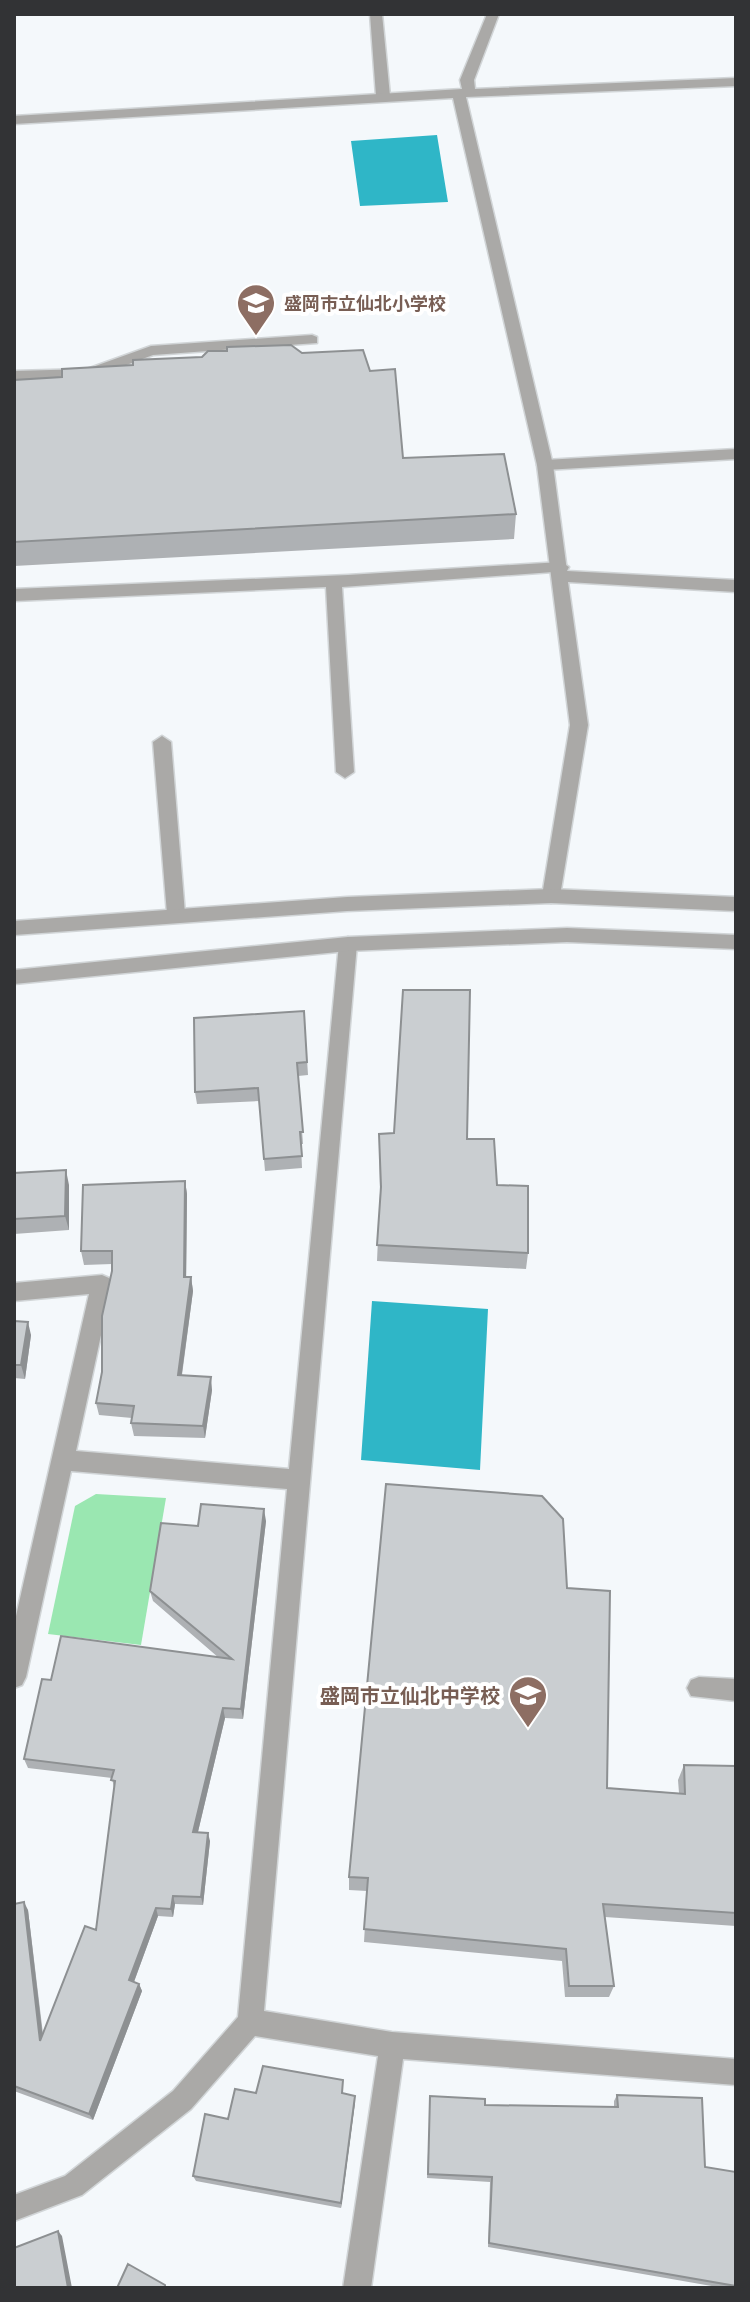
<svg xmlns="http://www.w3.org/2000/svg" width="750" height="2302" font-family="'IBM Plex Sans','Noto Sans JP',sans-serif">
  <rect width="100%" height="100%" fill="#f4f8fb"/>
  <path fill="#9ae7b1" d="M96,1494L166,1498L141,1645L48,1634L75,1506Z"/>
  <path fill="#2fb6c7" d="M437,135L448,202L360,206L351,141Z
    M372,1301L488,1309L480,1470L361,1460Z"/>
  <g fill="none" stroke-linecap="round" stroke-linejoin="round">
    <defs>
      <path id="service" d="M370,14H382L390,96L383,100L376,96Z
        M312,335L317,337V343L153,355L89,379L14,381V371L87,369L151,346Z
        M736,449V459L545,470L537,465L545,460Z
        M561,562L569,567L567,571L342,587L354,772L345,778L336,772L326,587L14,601V589L348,575Z
        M162,736L171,742L185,914L176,921L167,914L153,742Z
        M699,1677L736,1679V1701L691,1696L687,1688L691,1680Z"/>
      <path id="minor" d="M487,14H499L474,80L475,89L736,78V86L466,97L553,465L567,571L736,580V592L568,582L588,725L560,896L551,903L542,896L570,725L537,465L453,98L14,124V116L462,89L460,80Z
        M348,937L357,944L264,2011L392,2032L736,2059V2085L403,2059L371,2288H343L378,2056L255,2036L191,2109L82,2195L14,2221V2195L65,2176L173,2091L238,2017L287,1489L71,1471L26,1677L22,1685L14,1688V1625L89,1294L14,1301V1283L102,1275L109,1278L112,1284L76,1451L289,1469L339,944Z"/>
      <path id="tertiary" d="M551,889L736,897V911L551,903L347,911L14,935V921L347,897Z
        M567,928L736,935V949L567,942L348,951L14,984V970L348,937Z"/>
    </defs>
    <use href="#service" stroke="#d1d5d7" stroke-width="3"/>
    <use href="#minor" stroke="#d1d5d7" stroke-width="3"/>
    <use href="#tertiary" stroke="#d1d5d7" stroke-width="3"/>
    <use href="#service" fill="#aaa9a7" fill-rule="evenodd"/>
    <use href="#minor" fill="#aaa9a7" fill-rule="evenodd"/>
    <use href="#tertiary" fill="#aaa9a7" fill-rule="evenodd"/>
  </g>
  <path fill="#aeb1b4" d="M302,353L370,371L403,458L516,514L514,539L14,566V380L62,377L133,365Z
    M304,1011L308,1075L298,1076L303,1144H301L302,1168L265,1171L259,1101L197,1104L195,1092Z
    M379,1134L467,1139L497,1185L528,1253L526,1269L377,1261L380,1193Z
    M14,1173L69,1185V1230L14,1234Z
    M185,1181L187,1194L186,1277H191L193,1291L182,1375L212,1390L205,1438L134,1436L131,1423L132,1418L99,1415L96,1403L102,1372L112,1264L84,1265L81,1251Z
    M14,1321L31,1335L25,1379L14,1378V1380Z
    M266,1521L243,1719L225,1718L198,1832L210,1841L203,1905L175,1904L173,1917L158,1916L134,1982L139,1984L142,1991L93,2120L14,2091V1904L28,1910L43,2034L96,1930L114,1788L112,1778L28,1768L24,1759L51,1680L219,1658L153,1601L150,1591L198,1526Z
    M567,1588L607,1788L679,1793L678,1780L684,1765L736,1766V1926L605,1917L614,1986L609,1997H565L562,1961L364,1942L367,1891L349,1890V1877Z
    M343,2080V2094L355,2102L341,2208L196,2181L193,2176L256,2093Z
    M617,2095L705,2167L736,2172V2288H723L488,2247L490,2182L427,2178L430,2102L485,2105L614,2107V2101Z"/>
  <path fill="#8d9092" d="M66,1170L69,1185V1230L65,1216Z
    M185,1181L187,1194L186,1290L184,1277Z
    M191,1277L193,1291L180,1387L178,1375Z
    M28,1322L31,1335L25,1379L21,1365Z
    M211,1377L212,1390L205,1438L203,1426Z
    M264,1509L266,1521L243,1719L241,1709Z
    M223,1708L225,1718L196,1840L193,1832Z
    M208,1833L210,1841L203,1905L201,1897Z
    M173,1896L175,1904L173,1917L171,1909Z
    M24,1902L28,1910L44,2048L40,2041Z
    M156,1908L158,1916L132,1987L129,1980Z
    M139,1984L142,1991L93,2120L89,2114Z
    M355,2096V2102L341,2208V2203Z
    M58,2231L62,2236L72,2288H68Z"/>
  <path fill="#caced1" stroke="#8d9092" stroke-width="2" d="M291,345L302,353L363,350L370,371L395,369L403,458L504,454L516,514L14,542V380L62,377V369L133,365V360L202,357L208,351H227V347Z
    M403,990H470L467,1139H494L497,1185L528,1186V1253L377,1245L381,1187L379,1134L394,1133Z
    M304,1011L307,1062L297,1063L303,1132H300L302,1156L264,1159L258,1088L195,1092L194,1018Z
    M66,1170L65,1216L14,1219V1173Z
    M185,1181L184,1277H191L178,1375L211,1377L203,1426L131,1423L134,1406L96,1403L102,1372V1316L112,1271V1251H81L83,1185Z
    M14,1321L28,1322L21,1365H14Z
    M386,1484L542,1496L563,1519L567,1588L610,1591L607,1788L685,1794L684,1765L736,1766V1913L603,1904L614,1986H569L566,1949L364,1929L368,1878L349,1877Z
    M201,1504L264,1509L241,1709L223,1708L193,1832L208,1833L201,1897L173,1896L171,1909L156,1908L129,1980L139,1984L89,2114L14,2086V1904L24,1902L40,2041L85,1926L96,1930L115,1781L111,1780L114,1770L24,1759L42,1679L51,1680L61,1636L232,1659L150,1591L161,1523L198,1526Z
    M263,2066L343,2080L342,2093L355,2096L341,2203L193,2176L205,2114L228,2119L235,2089L256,2093Z
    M617,2095L702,2098L705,2167L736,2172V2286L489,2243L492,2177L428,2174L430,2096L485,2099V2105L618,2107Z
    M58,2231L68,2288H14V2248Z
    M128,2264L165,2285V2288H117Z"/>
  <defs>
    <symbol id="school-pin" viewBox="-11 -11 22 30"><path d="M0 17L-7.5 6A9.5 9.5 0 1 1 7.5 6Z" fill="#8d6e63" stroke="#fff"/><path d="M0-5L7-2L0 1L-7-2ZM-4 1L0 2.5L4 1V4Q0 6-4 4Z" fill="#fff"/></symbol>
  </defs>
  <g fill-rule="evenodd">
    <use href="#school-pin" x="234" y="281" width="44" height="60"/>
    <use href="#school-pin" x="506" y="1673" width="44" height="60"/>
  </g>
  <g text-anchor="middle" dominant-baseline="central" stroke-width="8" stroke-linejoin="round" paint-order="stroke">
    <g font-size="18" font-weight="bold" fill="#785e54" stroke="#fff" text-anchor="start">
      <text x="284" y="303">盛岡市立仙北小学校</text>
    </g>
    <g font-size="20" font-weight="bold" fill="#785e54" stroke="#fff" text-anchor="end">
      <text x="500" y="1695">盛岡市立仙北中学校</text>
    </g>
  </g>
  <rect width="750" height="2302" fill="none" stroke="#323335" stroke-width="32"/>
</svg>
